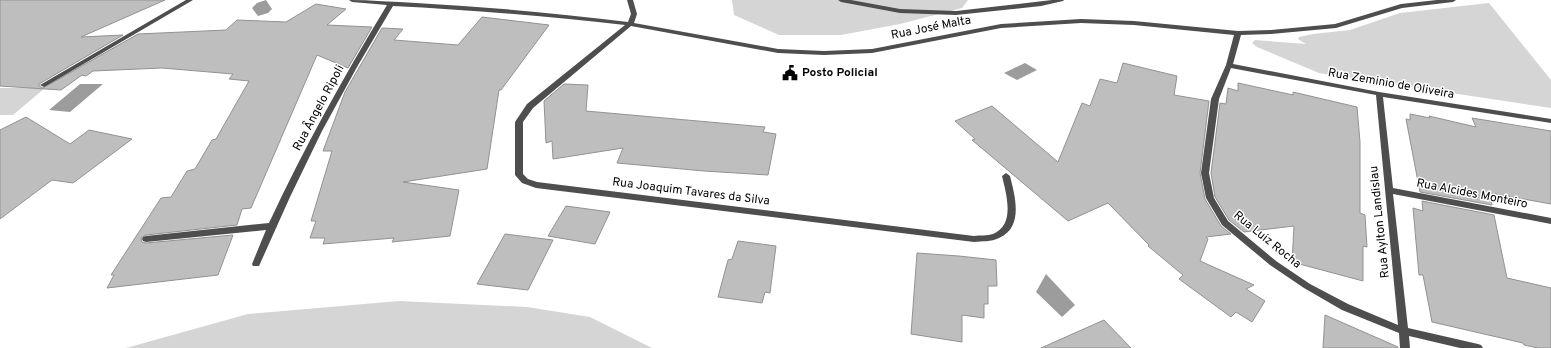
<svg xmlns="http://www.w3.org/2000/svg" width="1551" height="348" font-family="Overpass,sans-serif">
  <rect width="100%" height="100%" fill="#fff"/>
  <path fill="#d5d5d5" d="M732,0H968L962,8L900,24L841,35H779L734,15Z
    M1489,3L1551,80V108L1319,73L1257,47L1252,43L1255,40L1306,44L1298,39L1299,37L1313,34L1350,30L1400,13Z
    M0,88H45L13,115H0Z
    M399,301L527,307L590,317L652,348H126L248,314Z"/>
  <path fill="#9c9c9c" d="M266,0L272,9L268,13L258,16L252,8L257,3Z
    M1025,63L1037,70L1017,80L1004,73Z
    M80,84H103L70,112L49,110Z
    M1046,274L1075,305L1062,317L1036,292Z"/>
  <path fill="#bebebe" stroke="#929292" d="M0,0H165L81,37L123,35L39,84V86L43,88L138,34L226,30L237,20L286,22L316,4L346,9L327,25L372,27L348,68L317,55L251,208L242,209L237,225L146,235L141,238L142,242L146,243L233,235L218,275L107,288L114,275H111L161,198L171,197L187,171L195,169L212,140L216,139L249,81L229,79L233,74L162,68L93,71L86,76L82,75L61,90L0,86Z
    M482,17L549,25L501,90H499L487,169L403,182L459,190L450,236L392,242L394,238L323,244L325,238H310L316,221H311L332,151H323L345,92L382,28L403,29L394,40L458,45Z
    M1123,63L1177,76L1174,95L1209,101L1200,173L1205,199L1221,226L1231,234L1206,237L1208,239L1200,261L1254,285L1246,289L1265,301L1252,322L1236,312L1231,317L1179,279L1183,275L1148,246L1149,245L1108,203L1068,221L972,140L975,139L955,121L992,106L1058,162L1082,103L1090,106L1100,79L1117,83Z
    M1238,83L1293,95V92L1357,107L1360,142V213L1365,215L1367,247L1363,246V281L1292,262L1294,226L1244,232L1229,220L1215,197L1211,173L1220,103L1226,104L1228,88L1238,91Z
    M564,84L588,85L586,111L765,127L763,132L776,134L768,175L704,171L617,163L623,148L553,159L552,141L546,143L544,101Z
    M1410,114L1430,118L1429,116L1476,127L1472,118L1551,131V204L1490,193L1492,205L1420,192L1406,119L1410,120Z
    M26,117L70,144L89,130L132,139L73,183L52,180L0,219V130Z
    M1422,201L1494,215L1507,278L1551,288V348H1538L1524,345L1523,343L1432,322L1423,275H1419L1413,208L1423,211Z
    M566,206L610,212L595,244L548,236Z
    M505,234L553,240L528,290L477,284Z
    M738,241L776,246L770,293L765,292L762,303L718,297L728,260L732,259Z
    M917,253L959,256L996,260L997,286H988V304H984V318L962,315V342L911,334Z
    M1325,315L1398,347V348H1323Z
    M1104,320L1131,348H1041Z"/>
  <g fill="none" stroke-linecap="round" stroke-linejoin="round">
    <path fill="#4e4e4e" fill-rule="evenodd" d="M186,0H193L46,86L44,87L40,85Z"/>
    <path fill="#4e4e4e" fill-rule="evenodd" d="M349,0C371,0 393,2 416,3C487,7 557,13 628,22L631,14L627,0H633L637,14L634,23L778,49L824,51L872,49L1001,24L1081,19L1134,21L1238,31L1271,30L1335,24L1401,4L1437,0H1456L1453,2L1402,8L1336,28L1271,34L1241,35L1233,64L1379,92L1551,119V123L1383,97L1393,188L1551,218V224L1393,194L1408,328L1478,344L1481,345L1483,348H1460L1409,336L1410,348H1400L1399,333L1342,310L1304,288L1270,265L1222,225L1206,198L1201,173L1211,99L1226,65L1234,35L1134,25L1081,23L1001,28L872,53L824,55L778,53L631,26L533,108L523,122V174L528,179L537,182L974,236C980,235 987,236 993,234C1016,225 1006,193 1002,176L1006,173L1010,176C1015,196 1024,227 999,238C991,242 982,241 974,242L536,188L522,183L515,175V122L527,104L625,25C547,16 471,10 393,6L357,67L322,131L290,197L259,266H253L252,264L266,230L146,242L143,241L142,239L143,237L146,236L269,223C304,148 344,76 387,5L352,2ZM1231,68L1376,95L1398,325L1348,304L1310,284L1276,261L1228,221L1214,198L1209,173L1219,99Z
      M838,0H851L900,9L956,11L1052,0H1064L1063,1L1041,6L956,15L900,13L841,2Z"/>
  </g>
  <defs>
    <symbol id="civic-bare" viewBox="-9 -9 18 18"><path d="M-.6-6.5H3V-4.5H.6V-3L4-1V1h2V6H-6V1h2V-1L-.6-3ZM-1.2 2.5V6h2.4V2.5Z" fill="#000" stroke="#fff" stroke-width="2.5" paint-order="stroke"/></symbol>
  </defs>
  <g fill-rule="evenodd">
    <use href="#civic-bare" x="779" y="62" width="22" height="22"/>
  </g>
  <g text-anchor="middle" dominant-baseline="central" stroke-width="3" stroke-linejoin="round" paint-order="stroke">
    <g font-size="12" fill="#000" stroke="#fff">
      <text transform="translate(931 28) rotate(-11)">Rua José Malta</text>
      <text transform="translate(1391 84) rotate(10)">Rua Zeminio de Oliveira</text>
      <text transform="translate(319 108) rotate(-62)">Rua Ângelo Ripoli</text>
      <text transform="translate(691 192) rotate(7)">Rua Joaquim Tavares da Silva</text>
      <text transform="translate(1472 194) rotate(11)">Rua Alcides Monteiro</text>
      <text transform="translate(1380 222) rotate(-96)">Rua Aylton Landislau</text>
      <text transform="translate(1267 240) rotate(39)">Rua Luiz Rocha</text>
    </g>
    <g font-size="12" font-weight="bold" fill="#000" stroke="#fff" text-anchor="start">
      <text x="802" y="73">Posto Policial</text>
    </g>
  </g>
</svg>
